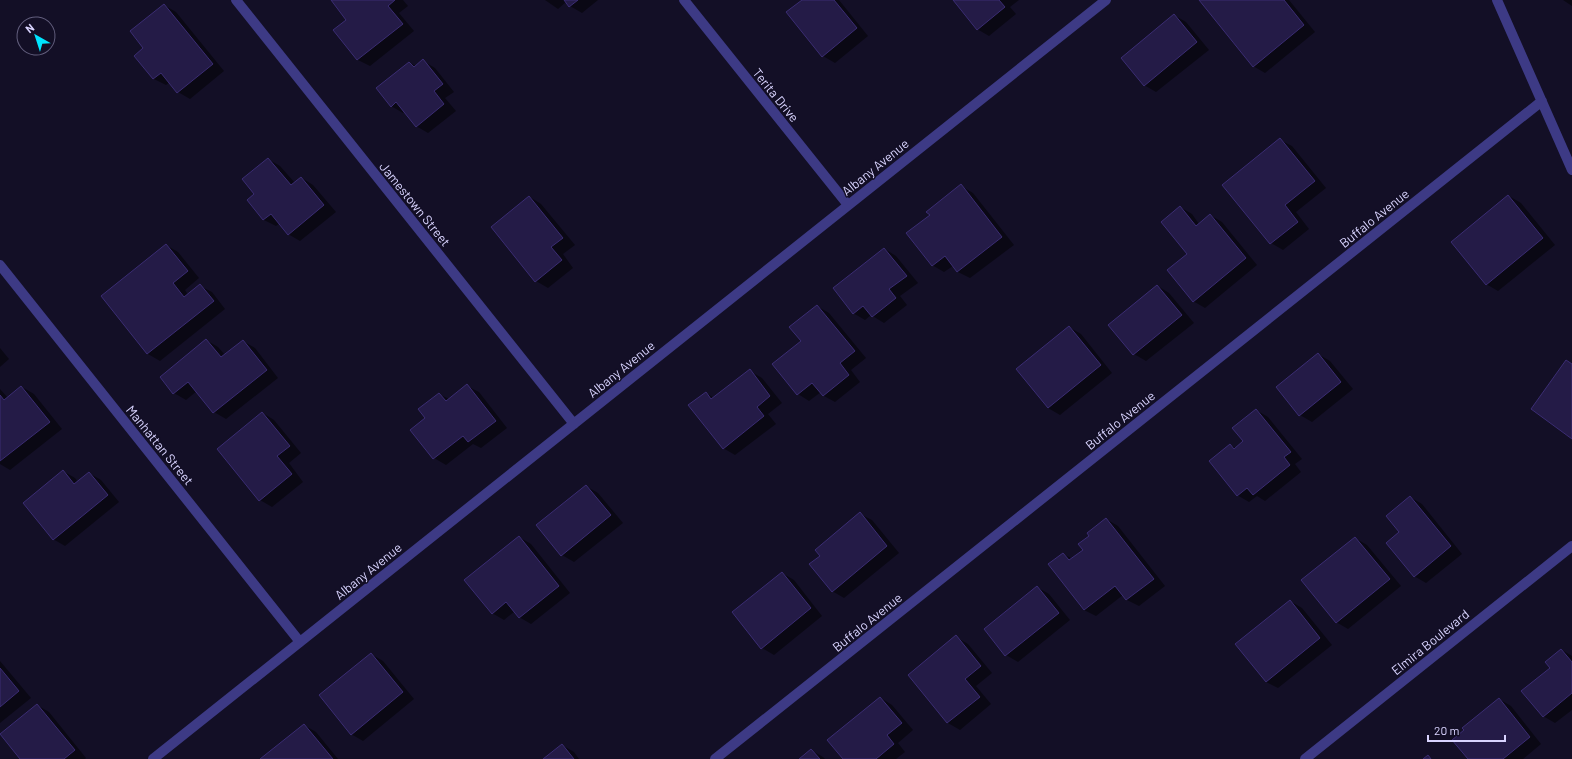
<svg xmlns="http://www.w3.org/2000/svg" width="1572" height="759" font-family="Barlow,sans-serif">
  <rect width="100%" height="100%" fill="#130f26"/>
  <path fill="#0007" d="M332,0H403L408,6L399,13L414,31L370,66L358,60L335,31L348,20Z
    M545,0H598L582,13L570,6L566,2L558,9Z
    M803,0H839L868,36L835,63L823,56Z
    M954,0H1019L1010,7L1016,14L989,36L977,29Z
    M1200,0H1289L1315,32L1265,73L1253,66Z
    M1563,0H1572V6Z
    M164,5L176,12L224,71L190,99L178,92L170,82L166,85L154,79L135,56L145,48Z
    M1174,15L1186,22L1209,50L1156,92L1144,85Z
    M423,61L435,68L454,92L445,98L456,111L428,133L416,126L405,111L403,113L391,106L410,63L416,66Z
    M1280,140L1292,146L1326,188L1296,212L1309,229L1283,250L1271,243L1224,185Z
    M268,159L280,166L295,183L302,178L313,185L336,212L300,241L288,234L280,223L276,226L264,220L248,200L255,194Z
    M961,186L973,193L1014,245L970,278L958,272L953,266L944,272L932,265L931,216Z
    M1509,196L1521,203L1555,245L1498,291L1486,284Z
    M530,197L541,204L575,245L563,254L573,268L548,288L536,281L492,227Z
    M1180,207L1192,214L1199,224L1210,215L1222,222L1257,265L1205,308L1193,301L1189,254Z
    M166,245L178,252L199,278L185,290L188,295L200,286L212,292L225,309L160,361L148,354L102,296Z
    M885,249L896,256L918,283L900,296L907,305L884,323L871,315L865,320L853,313Z
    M1158,286L1169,293L1194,323L1146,361L1134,354L1110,325Z
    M817,306L829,313L866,358L851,370L860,382L835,402L824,396L821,392L809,401L798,394L802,341Z
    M1069,327L1081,334L1112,373L1060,415L1048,408L1017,369Z
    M206,340L218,347L225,355L243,341L255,348L278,378L226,419L214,412L197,391L186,400L174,393L161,377Z
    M0,348L9,359L0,367Z
    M1318,354L1330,361L1353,389L1312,422L1300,415L1277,387Z
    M750,371L762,378L782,403L768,414L776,424L735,455L723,448L706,393L714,398Z
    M467,386L479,392L507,428L481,448L473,444L446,465L434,458L426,418L439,394L449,399Z
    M22,387L34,394L62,429L10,470L0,464V389L8,398Z
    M1256,410L1268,417L1302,459L1295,464L1301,472L1265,501L1257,496L1249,502L1237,495L1230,445L1236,448L1244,441Z
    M263,413L274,420L301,453L289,463L303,482L272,507L260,500Z
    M63,471L75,478L78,482L89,473L101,480L119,502L65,546L53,539Z
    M586,486L598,493L623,523L574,562L562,555Z
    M1410,497L1422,504L1462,554L1426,583L1414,576L1400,533Z
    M860,514L872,520L899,553L844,598L832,591L821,556Z
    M1106,519L1118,526L1165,586L1139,606L1127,600L1123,595L1096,616L1084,610L1063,554L1073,559L1084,550L1090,536Z
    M519,537L531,544L570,593L531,624L519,617L515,611L504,620L492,613Z
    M1355,538L1367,545L1401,586L1348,629L1336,622Z
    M782,573L794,580L822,616L774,655L762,648Z
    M1037,587L1049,594L1070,620L1018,662L1006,655Z
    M1290,601L1302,608L1332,645L1278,688L1266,682Z
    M956,637L968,644L992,673L976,686L991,704L960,730L948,723L909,675Z
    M1562,650L1572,656V710L1555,723L1543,716L1551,669Z
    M371,654L383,661L414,699L363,741L351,734Z
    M0,661L31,698L0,723Z
    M881,698L892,705L913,730L898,743L905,752L896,759H844Z
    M1499,699L1511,706L1541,744L1523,759H1469Z
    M37,705L49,712L86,758L85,759H22Z
    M304,725L316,732L338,759H261Z
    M562,745L574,752L579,759H544Z
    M811,750L823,757L825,759H800Z"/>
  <path fill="#241b47" stroke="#3b2d73" d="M331,0H395L388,6L403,24L357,60L333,30L346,20Z
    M564,0H578L569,7Z
    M802,0H834L857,28L822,57L786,12Z
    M953,0H999L1005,7L977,30Z
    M1199,0H1284L1304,25L1253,67Z
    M164,4L213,64L177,93L161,73L153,79L134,56L143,48L130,31Z
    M1174,14L1197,42L1144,86L1121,58Z
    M423,59L443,84L434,91L444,104L416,127L396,102L391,107L376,88L409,62L414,67Z
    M1280,138L1315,181L1285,205L1298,222L1270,244L1222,185Z
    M268,158L291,185L301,177L324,205L288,235L271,214L263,220L247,200L254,194L242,179Z
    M961,184L1002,237L957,272L945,256L932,266L906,233L930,215L926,212Z
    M1508,195L1543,238L1486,285L1451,242Z
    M529,196L563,238L551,247L562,260L535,282L491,227Z
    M1180,206L1196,226L1210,214L1246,258L1193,302L1167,270L1187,254L1161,222Z
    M166,244L188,271L173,283L184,297L200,284L214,301L147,354L101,296Z
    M884,248L907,276L889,289L896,298L872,317L863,306L853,314L833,288Z
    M1157,285L1182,315L1133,355L1108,325Z
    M817,305L855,351L840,363L849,375L823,396L812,383L797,395L772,364L801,341L789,327Z
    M1069,326L1101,365L1048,408L1016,369Z
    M206,339L221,357L243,340L267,370L213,413L188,382L173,394L160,377Z
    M1318,353L1341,382L1299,416L1276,387Z
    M1566,360L1572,364V439L1531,409Z
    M750,369L770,396L757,407L764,416L723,449L688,405L706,392L711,399Z
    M467,384L496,421L468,442L463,436L433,459L410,430L425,418L418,409L439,393L446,401Z
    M21,386L50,422L0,461V395L4,400Z
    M1256,409L1291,452L1284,457L1290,465L1253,495L1247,488L1237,496L1209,461L1230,444L1234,449L1243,441L1232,428Z
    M262,412L290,446L277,456L292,474L259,501L217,449Z
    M63,470L74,484L89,472L108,495L53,540L23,503Z
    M586,485L611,515L561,556L536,525Z
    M1410,496L1451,546L1414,577L1386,543L1399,532L1386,516Z
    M860,512L887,546L832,592L809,564L820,556L815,550Z
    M1106,518L1154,579L1126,600L1115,586L1084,610L1048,564L1063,553L1069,560L1083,550L1078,544L1089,536L1087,533Z
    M519,536L559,586L519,618L506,602L492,614L464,580Z
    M1355,537L1390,579L1336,623L1301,580Z
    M782,572L811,608L761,649L732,612Z
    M1037,586L1059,613L1005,656L984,629Z
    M1290,600L1320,638L1266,682L1235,644Z
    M956,635L981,666L965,679L980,697L947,723L908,675Z
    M1561,649L1572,662V693L1543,717L1521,691L1550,668L1545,662Z
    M371,653L403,692L351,735L319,695Z
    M0,668L19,691L0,707Z
    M880,697L902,723L887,735L894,744L876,759H843L827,740Z
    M1499,698L1530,737L1503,759H1468L1452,740L1464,730L1462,728Z
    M37,704L75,750L64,759H20L0,734Z
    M304,724L333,759H260Z
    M562,744L574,759H543Z
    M811,749L820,759H799Z
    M1428,755L1431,759H1423Z"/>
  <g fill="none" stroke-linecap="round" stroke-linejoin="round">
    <path stroke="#3d3a85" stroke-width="10" d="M236,0L574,424
      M684,0L848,205
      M1497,0L1572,170
      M0,265L300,642
      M153,759L1106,0
      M715,759L1542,101
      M1305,759L1572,546"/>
  </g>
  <g text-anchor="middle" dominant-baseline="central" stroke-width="3" stroke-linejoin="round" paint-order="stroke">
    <g font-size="13" fill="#d9d4ff" stroke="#130f26">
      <text transform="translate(776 95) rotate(51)">Terita Drive</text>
      <text transform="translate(875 167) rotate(-39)">Albany Avenue</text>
      <text transform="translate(415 204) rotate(51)">Jamestown Street</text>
      <text transform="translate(1374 218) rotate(-39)">Buffalo Avenue</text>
      <text transform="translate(621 369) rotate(-39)">Albany Avenue</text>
      <text transform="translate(1120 420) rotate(-39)">Buffalo Avenue</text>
      <text transform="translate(160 445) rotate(51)">Manhattan Street</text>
      <text transform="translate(368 571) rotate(-39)">Albany Avenue</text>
      <text transform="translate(867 622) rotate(-39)">Buffalo Avenue</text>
      <text transform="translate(1430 642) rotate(-39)">Elmira Boulevard</text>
    </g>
  </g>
  <g transform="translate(36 36) rotate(321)"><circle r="19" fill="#130f26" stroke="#625e7d"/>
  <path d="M0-3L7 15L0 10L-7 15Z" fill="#00e5ff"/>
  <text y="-6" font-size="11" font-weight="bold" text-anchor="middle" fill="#d9d4ff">N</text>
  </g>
  <path d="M1428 735v6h77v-6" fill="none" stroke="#d9d4ff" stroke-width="2"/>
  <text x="1434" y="735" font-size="12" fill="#d9d4ff" stroke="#130f26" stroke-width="3" paint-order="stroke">20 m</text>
</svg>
